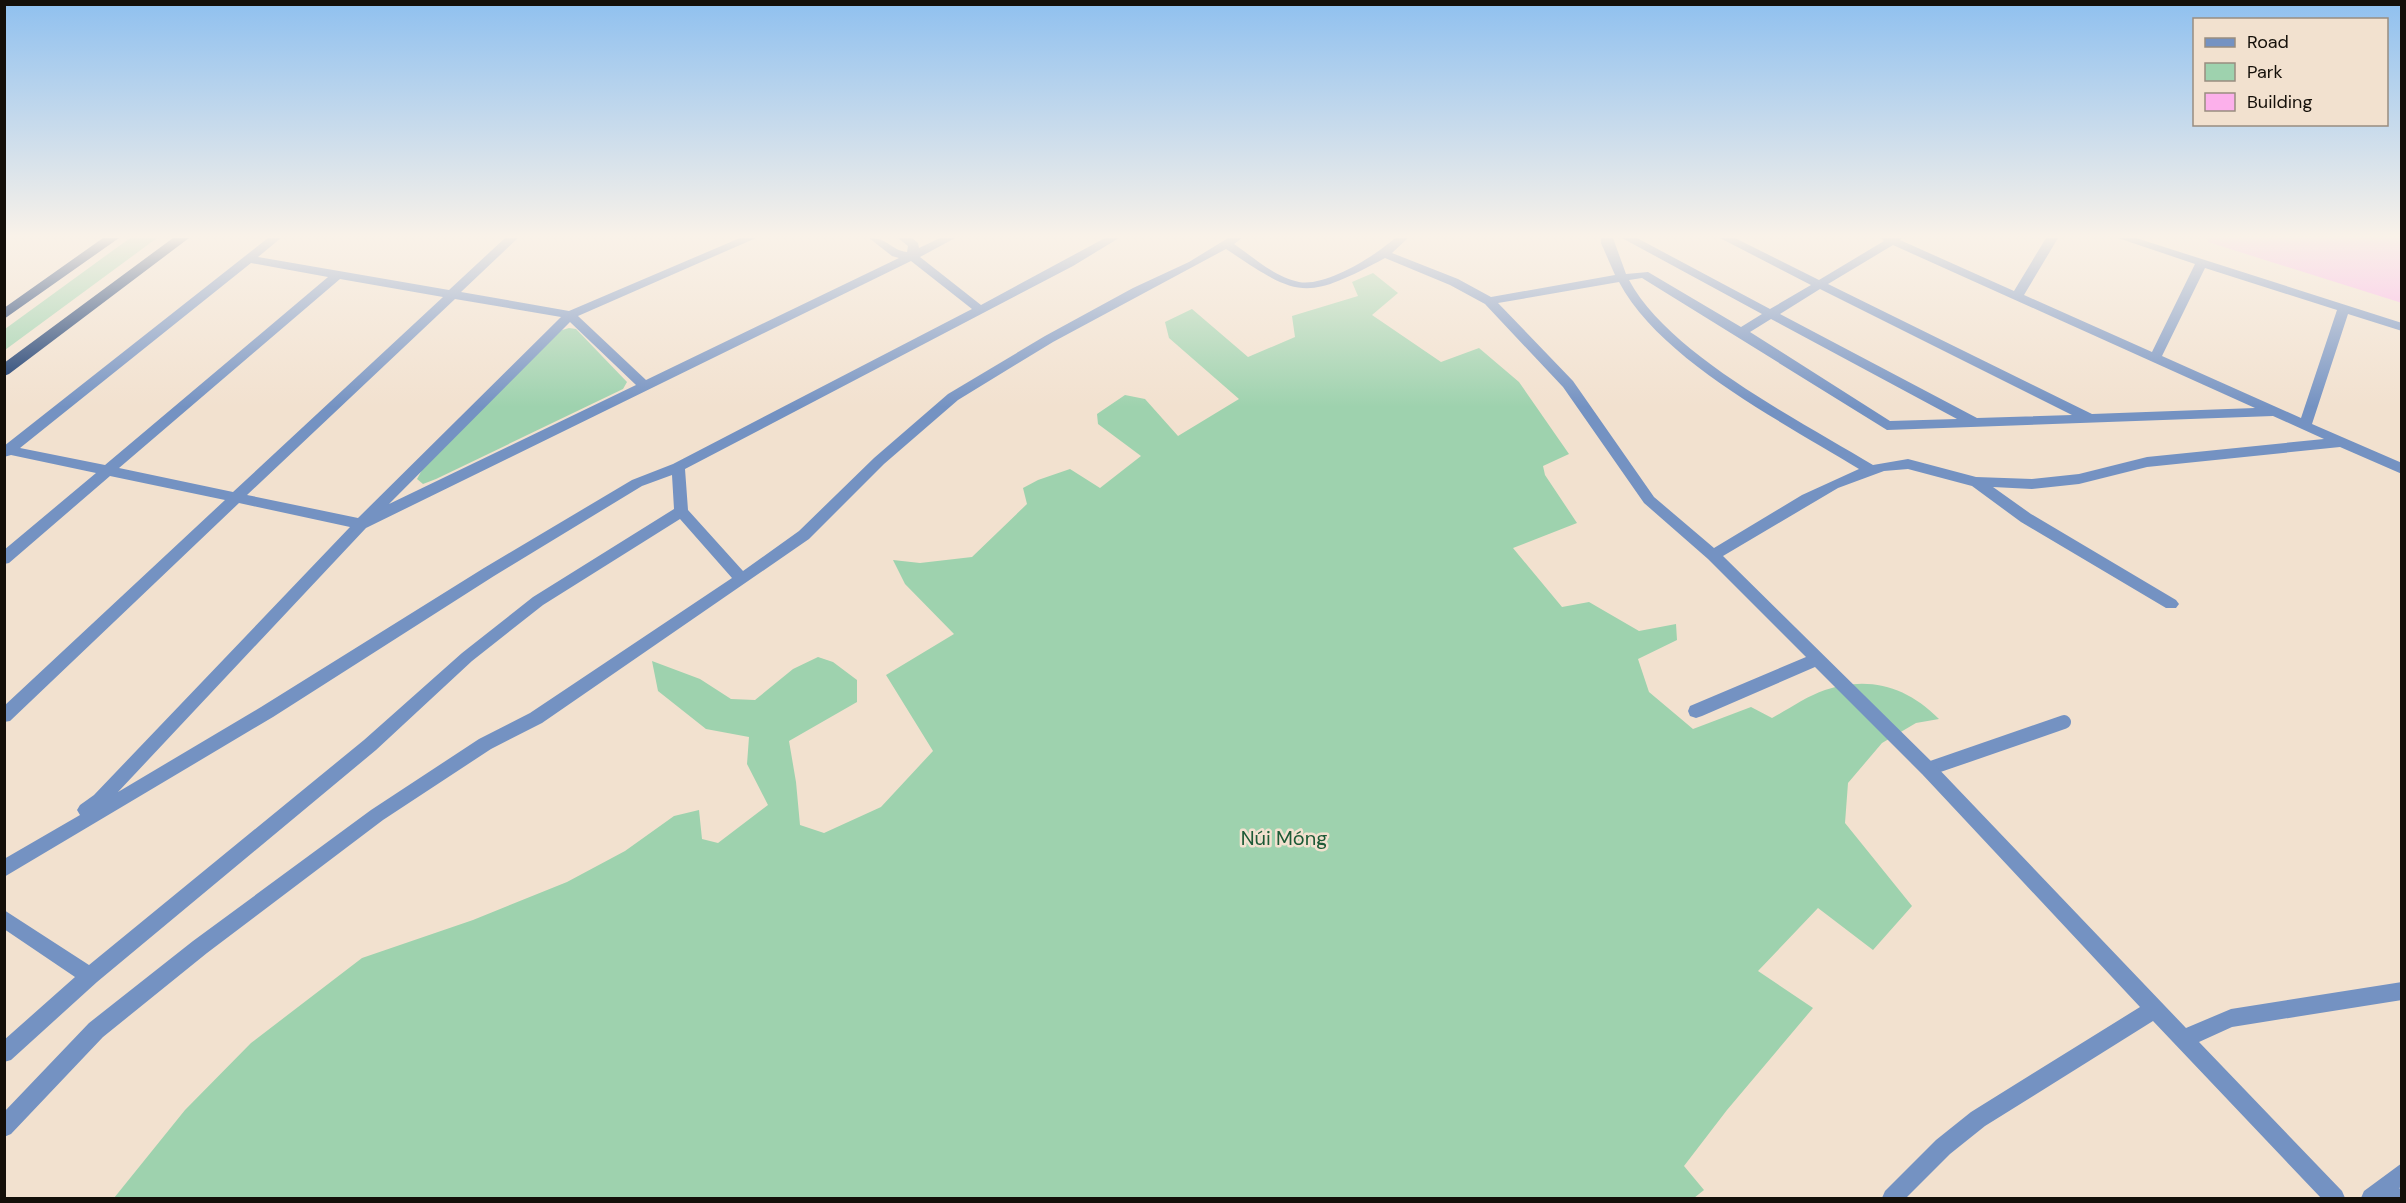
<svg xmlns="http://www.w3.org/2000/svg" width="2406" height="1203" font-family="'DM Sans',sans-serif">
  <rect width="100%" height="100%" fill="#f2e1cf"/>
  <path fill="#9ed2ae" d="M130,238H157L5,350V329Z
    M1373,273L1398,293L1372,315L1441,362L1479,348L1519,382L1569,454L1543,466L1545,475L1577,523L1513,548L1562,607L1589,602L1639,631L1676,624L1677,640L1638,659L1649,692L1693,729L1751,707L1772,718C1789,709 1807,696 1825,690C1869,676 1906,686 1939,719L1916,723L1882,743L1848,783L1845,823L1912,906L1873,950L1818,908L1758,971L1813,1008L1727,1110L1684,1166L1704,1190L1694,1198H114L185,1110L251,1043L362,958L473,920L567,882L625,851L674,816L699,810L702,839L718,843L768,805L747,764L749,737L706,729L658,691L652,661L700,679L731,699L755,700L793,669L818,657L833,662L857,680V702L789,741L796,782L800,825L824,833L881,807L933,751L886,675L954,634L905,584L893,560L920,563L972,557L1027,504L1023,488L1038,480L1070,469L1100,488L1141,456L1098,424L1097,414L1125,395L1145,399L1178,436L1239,399L1169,338L1165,322L1192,309L1248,357L1295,337L1292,316L1358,296L1352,282Z
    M569,328L576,329L627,382L623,389L436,479L423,484L417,479L422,470L559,331Z"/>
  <path fill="#fcb0eb" d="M2209,238H2402V303L2208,242Z"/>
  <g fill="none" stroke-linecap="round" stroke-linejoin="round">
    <path stroke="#7492c2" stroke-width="14" d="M1928,769L2064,722"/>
    <path fill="#7492c2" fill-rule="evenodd" d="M268,238H281L258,257L449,290L505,238H518L461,292L569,311L740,238H756L578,316L646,380L899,258L892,256L869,238C889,238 890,250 907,252L908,246L898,238H912L918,243L919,248L940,238H955L920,257L981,305L1105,238H1119L1073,266L685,469L688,510L743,571L799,531L874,458L948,394L1045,336L1133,288L1189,262L1228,238H1242L1234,244C1253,257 1276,278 1299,282C1326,287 1375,256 1395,238H1408L1392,253L1458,279L1491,297L1615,275L1601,243V238H1613L1626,274L1648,272L1741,327L1762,314L1622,238H1637L1770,309L1811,285L1720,238H1735L1819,280L1884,241L1881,238H1902L1900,240L2014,291L2046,238H2058L2024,295L2152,352L2195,264L2118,238H2136L2402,323V331L2348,314L2312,424L2402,463V474L2340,447L2147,467L2079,484L2032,489L1993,487L2031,514L2176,600L2179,604L2176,608H2166L2021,522L1972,486L1908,469L1884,471L1838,488L1723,556L1934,764L2186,1028L2231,1009L2402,982V1000L2232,1027L2199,1042L2342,1191L2345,1198H2321L2153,1021L1985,1126L1950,1154L1906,1198H1882L1885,1191L1936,1140L1971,1112L2140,1007L1922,774L1815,667L1702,716L1696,718L1690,716L1688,711L1690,706L1806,657L1708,559L1644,503L1563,387L1485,304L1450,285L1385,258C1305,301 1299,298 1226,249L1053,342L958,400L884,464L809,539L542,723L491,749L383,820L207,953L103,1037L11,1134L4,1137V1112L89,1023L193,941L371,810L479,739L530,713L732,578L680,519L543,605L472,661L376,750L97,982L11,1060L4,1062V1040L75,977L4,929V910L89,965L364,740L462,653L533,597L674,509L672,475L642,486L494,576L273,717L4,877V859L80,815L77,810L80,805L94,795L350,527L239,503L10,721L4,722V706L225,500L110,476L9,563L4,564V550L96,473L11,455L4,457V446ZM1893,245L2255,408L2092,414L1828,284ZM911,261L972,309L673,464L632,480L484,568L261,707L118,792L366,528ZM251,263L328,277L105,465L20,448ZM2205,268L2337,310L2301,418L2162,356ZM1642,278L1887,430L2273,416L2324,439L2147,457L2079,474L2032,479L1976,477L1908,459L1873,465C1801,421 1669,355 1629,280ZM340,279L443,297L233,492L119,468ZM1619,282C1661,361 1783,422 1859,469L1802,495L1714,548L1654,497L1573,381L1498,303ZM1820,289L2072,415L1977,418L1780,314ZM455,299L561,317L358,518L247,495ZM1771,319L1957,419L1890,421L1750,332ZM570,322L636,385L389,504Z
      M2402,1163V1187L2399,1188L2402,1190V1198H2361L2364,1191Z"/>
    <path fill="#11346b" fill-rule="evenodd" d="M103,238H119L4,319V308Z
      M173,238H189L9,374L4,376V363Z"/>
  </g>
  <linearGradient id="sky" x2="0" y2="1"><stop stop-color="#8fc0ef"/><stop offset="0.58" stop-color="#f9f2e9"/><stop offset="1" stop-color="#f9f2e9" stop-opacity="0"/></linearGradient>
  <rect width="2406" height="407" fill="url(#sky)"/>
  <g text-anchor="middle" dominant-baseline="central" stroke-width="5" stroke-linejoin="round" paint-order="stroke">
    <g font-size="20" fill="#1c5a36" stroke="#f2e1cf">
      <text x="1284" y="838">Núi Móng</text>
    </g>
  </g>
  <rect width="2406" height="1203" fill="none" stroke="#140f09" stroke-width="12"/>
  <rect x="2193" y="18" width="195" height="108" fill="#f2e1cf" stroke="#998d80" stroke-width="1.5"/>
  <rect x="2205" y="38" width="30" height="9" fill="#7492c2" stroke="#998d80" stroke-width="1.5"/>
  <text x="2247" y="48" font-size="18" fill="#140f09">Road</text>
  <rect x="2205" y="63" width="30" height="18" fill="#9ed2ae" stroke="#998d80" stroke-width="1.5"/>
  <text x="2247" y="78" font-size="18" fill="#140f09">Park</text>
  <rect x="2205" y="93" width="30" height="18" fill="#fcb0eb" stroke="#998d80" stroke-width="1.5"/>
  <text x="2247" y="108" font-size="18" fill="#140f09">Building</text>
</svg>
